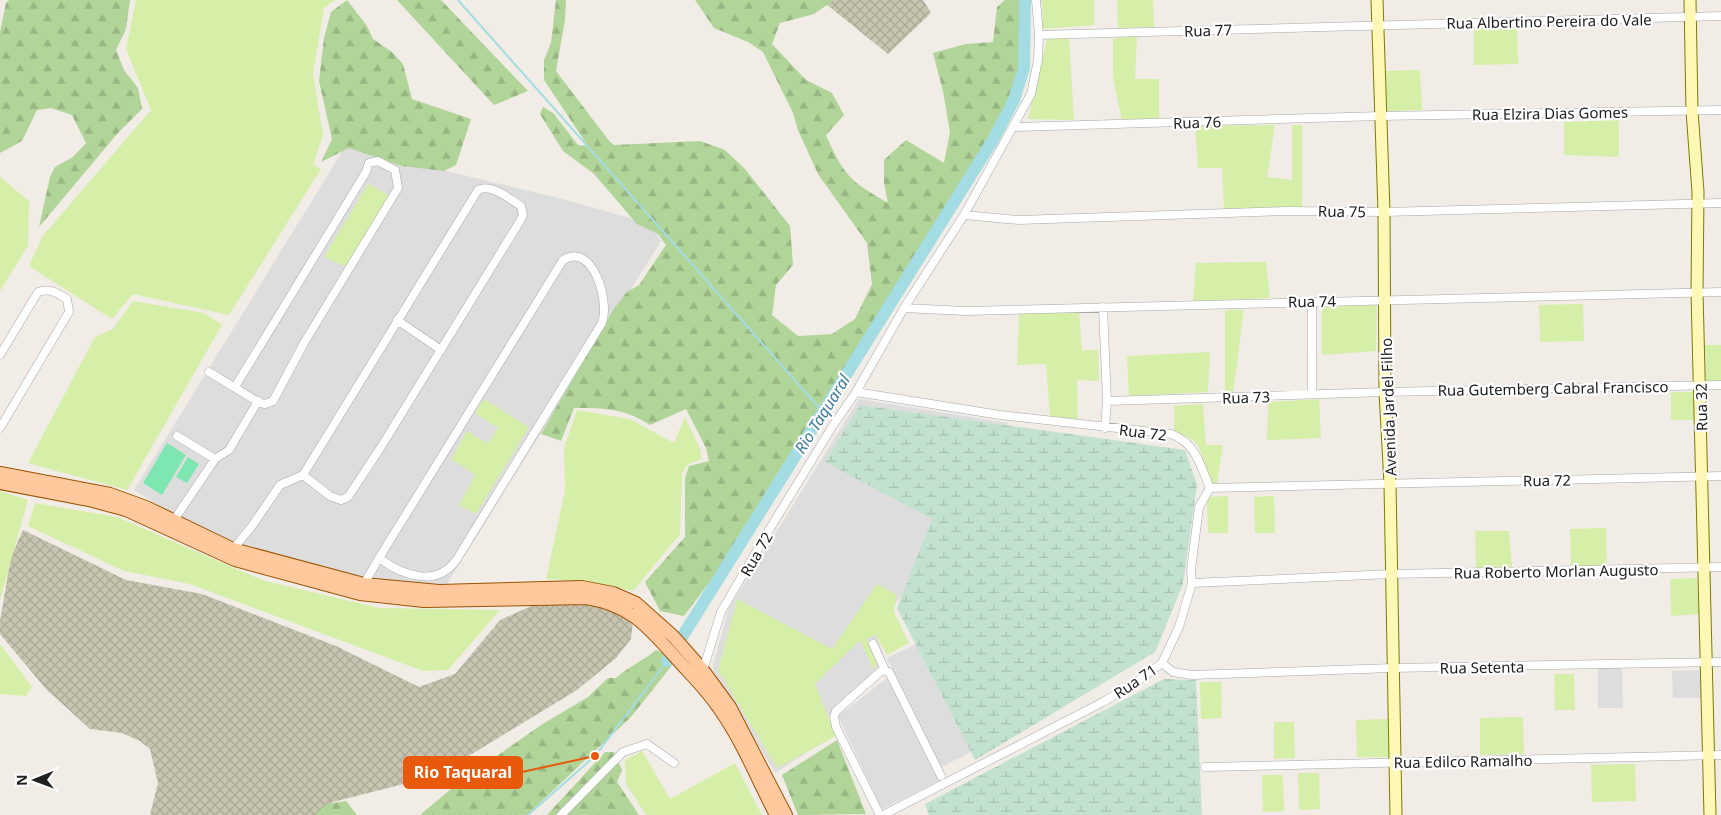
<svg xmlns="http://www.w3.org/2000/svg" width="1721" height="815" font-family="'Noto Sans',sans-serif">
  <defs>
    <pattern id="construction-cross-hatch" width="8" height="8" patternUnits="userSpaceOnUse" patternTransform="scale(1.25)"><rect width="8" height="8" fill="#c7c4b0"/><path d="M0 0l8 8M0 8l8-8" fill="none" stroke="#aba897"/></pattern>
    <pattern id="forest-firs" width="22" height="20" patternUnits="userSpaceOnUse" patternTransform="scale(1.25)"><rect width="22" height="20" fill="#b1d498"/><path d="M5 1l3.5 6h-7zM16 11l3.5 6h-7z" fill="#98b683"/></pattern>
    <pattern id="wetland-marsh" width="20" height="14" patternUnits="userSpaceOnUse" patternTransform="scale(1.25)"><rect width="20" height="14" fill="#c2e1ce"/><path d="M1 5h8M5 5V1M11 12h8M15 12V8" fill="none" stroke="#a6c1b1"/></pattern>
  </defs>
  <rect width="100%" height="100%" fill="#f1ece6"/>
  <path fill="#dedddd" d="M345,147L563,199L651,224L661,241L447,584L388,583L334,574L229,541L184,520L134,490Z
    M859,399L1008,423L955,538L873,627L886,661L827,718L831,737L775,773L714,672L713,664L729,608Z
    M916,644L971,752L941,767L887,658Z
    M1598,668H1622L1623,708H1598Z
    M1705,670V698H1673L1672,671Z
    M887,678L940,780L882,809L838,716Z"/>
  <path fill="url(#construction-cross-hatch)" d="M821,0H923L931,13L888,54Z
    M23,530L126,580L202,594L336,646L419,687L455,674L500,620L540,602L599,605L633,621L631,639L616,658L577,690L467,757L423,779L333,802L319,815H150L158,783L150,749L140,741L122,733L90,729L46,689L0,634V621L11,557Z"/>
  <path fill="#d5efa8" d="M136,0H335L324,8L313,74L323,135L313,165L321,169L229,315L133,294L112,319L29,266L42,237L151,110L126,49Z
    M1042,0H1094V25L1043,29Z
    M1117,0H1153L1154,27L1118,28Z
    M1474,27H1517L1518,64L1474,65Z
    M1137,35L1135,79H1159V118L1122,121L1113,78V39Z
    M1069,38L1074,120L1028,119L1047,39Z
    M1420,70L1422,110L1386,111L1385,71Z
    M1619,120V157L1564,155V122Z
    M1275,125L1267,177L1292,180V125H1302V208L1224,210L1222,168H1198L1195,126Z
    M0,177L29,201L28,246L0,291Z
    M368,184L390,196L346,267L324,257Z
    M1266,262L1270,298L1193,301L1196,263Z
    M133,301L204,313L222,325L127,490L28,463L95,337L113,329Z
    M1583,304L1584,341L1540,342L1539,305Z
    M1377,305L1376,351L1322,355V307Z
    M1225,310H1244L1233,393H1225Z
    M1079,311L1082,350H1098L1099,381L1077,380L1078,422L1050,417L1046,364L1017,365L1019,314Z
    M1705,345H1721V381L1706,382Z
    M1210,352L1208,392L1129,396L1127,356Z
    M1671,392H1698L1699,420H1671Z
    M484,399L529,427L476,514L459,505L475,475L451,459L467,431L488,444L498,428L475,413Z
    M1319,399L1321,438L1267,440L1268,402Z
    M1203,404L1206,445H1223L1217,483H1212L1199,447L1194,441L1174,430V406Z
    M577,410L630,419L674,443L685,417L701,451V459L687,465L682,474L680,534L633,591L583,581L546,579L565,491L564,448Z
    M0,491L28,500L0,600Z
    M1228,496V533H1208L1207,497Z
    M1274,496L1275,533H1255L1254,497Z
    M35,503L117,517L262,580L379,608L500,610L448,670L423,671L190,584L124,571L28,526Z
    M1606,528L1607,568L1571,569L1570,529Z
    M1475,531H1509L1512,567L1476,569Z
    M1697,578L1699,614L1671,616L1670,579Z
    M877,584L897,595L894,612L909,643L887,655L876,635L866,639L878,662L873,669L860,640L815,684L836,736L777,768L718,670L737,599L832,649Z
    M0,644L32,687L26,696L0,694Z
    M1554,674H1574L1575,710H1555Z
    M1200,682H1221L1222,718L1201,719Z
    M1523,717L1524,754L1480,755V718Z
    M1389,719V757H1357L1356,720Z
    M1274,722H1294L1295,758L1274,759Z
    M642,751L670,799L735,763L762,815H646L626,784L625,760Z
    M1635,764L1636,801L1592,802L1591,765Z
    M1298,773H1319L1320,809L1299,810Z
    M1262,775H1283L1284,811L1263,812Z"/>
  <path fill="url(#forest-firs)" d="M9,0H130L126,29L116,50L124,70L138,88L142,109L117,134L39,227L50,177L55,167L73,157L86,143L72,115L51,108L37,110L22,141L0,153V32L6,3Z
    M347,0L367,26L373,39L392,52L403,64L412,99L471,119L456,165L444,171L402,166L349,148L321,162L332,139L319,81L324,38L331,12Z
    M397,0H441L528,91L494,105Z
    M556,0H566L565,20L556,71L610,142L614,145L700,141L725,150L745,169L790,226L793,265L776,285L772,315L798,336L832,334L855,319L872,284L867,243L818,174L798,130L793,113L763,52L748,42L714,28L695,0H834L814,14L780,23L772,44L806,80L832,93L844,115L826,135C844,176 850,181 888,203L884,183V160L906,140L944,163L950,132L943,91L933,53L966,44L993,42L997,7L1005,0H1020V67L1012,100L814,431L769,491L729,556L684,616L660,611L645,582L685,537V478L689,466L709,461L706,448L686,409L650,425C624,408 604,408 574,408L561,441L541,434L613,310L627,292L639,285L666,245L658,234L637,224L594,174L563,151L540,114L543,107L553,113L578,145L588,146L544,80V60L551,43Z
    M656,650L661,652L673,664L631,717L527,815H420L457,784L541,725L588,697L608,678H616C628,667 643,661 656,650Z
    M837,740L866,814L798,815L782,775Z
    M605,752H614L622,770L617,782L639,815H547Z
    M346,801L357,815H315L326,804Z"/>
  <path fill="url(#wetland-marsh)" d="M860,405L1185,450L1197,485L1183,584L1155,652L975,760L897,608L932,519L825,462Z
    M1164,679L1196,680L1202,815H929L925,804Z"/>
  <path fill="#7ee6b0" d="M167,443L186,455L162,495L143,483Z
    M188,457L199,464L187,483L176,477Z"/>
  <g fill="none" stroke-linecap="round" stroke-linejoin="round">
    <path stroke="#a3dce2" stroke-width="2" d="M458,0L823,412
      M528,815L595,756L667,661"/>
    <path stroke="#a3dce2" stroke-width="12" d="M667,661L993,140L1014,100L1024,68L1025,0"/>
    <defs>
      <path id="minor" d="M1039,35L1721,16
        M1014,127L1380,116L1721,110
        M964,215L1019,220L1287,211L1384,212L1721,203
        M1312,302V394
        M1103,307L1107,401L1105,428
        M904,308L965,311L1721,292
        M397,320L441,350
        M0,355L38,292C51,288 57,293 67,299L69,312L0,428
        M209,372L260,403L265,404L273,401L304,343L398,188L395,170L378,161L369,163L366,172L235,387
        M856,392L1000,415L1171,434C1196,443 1200,465 1210,488
        M1107,401L1385,392L1721,385
        M177,436L215,459
        M1210,488L1721,476
        M174,520L215,459L229,450L258,401
        M233,549L252,526L280,485L303,475L478,190C492,183 509,199 521,206L523,215L520,221L381,447L348,497L341,500L330,496L303,475
        M1192,583L1391,574L1721,567
        M364,584L379,558L563,260C593,241 610,302 602,323L457,559C437,588 403,576 379,558
        M873,644L885,670
        M1162,663L1173,672L1192,675L1393,668L1721,662
        M703,670L721,612L766,535L832,427L856,392L904,308L964,215L1031,94L1038,60L1039,35L1036,0
        M1205,767L1721,755
        M561,815L623,752L647,744L674,763
        M880,815L836,727L834,717L836,711L880,672L885,670L889,672L941,776
        M883,815L1103,702L1135,683L1162,663L1179,627L1192,583L1191,570L1199,507L1210,488"/>
      <path id="secondary" d="M1377,0L1384,212L1385,392L1390,484L1396,815
        M1690,0L1692,111L1698,192L1697,292L1710,815"/>
      <path id="primary" d="M0,473L110,494L146,507L233,549L364,584L439,591L582,587L613,593L636,603L673,636L703,670L730,707L786,815
        M0,483L89,500L126,510L235,560L360,594L424,601L586,598C631,605 647,626 676,658C690,674 706,689 718,707C742,740 757,779 776,815"/>
    </defs>
    <use href="#minor" stroke="#a7a7a7" stroke-width="9"/>
    <use href="#secondary" stroke="#7e7b00" stroke-width="13"/>
    <use href="#primary" stroke="#9c5300" stroke-width="14"/>
    <use href="#minor" stroke="#fff" stroke-width="8"/>
    <use href="#secondary" stroke="#fef8b7" stroke-width="11"/>
    <use href="#primary" stroke="#ffc89d" stroke-width="12"/>
  </g>
  <g text-anchor="middle" dominant-baseline="central" stroke-width="4.5" stroke-linejoin="round" paint-order="stroke">
    <g font-size="15" fill="#202020" stroke="#fff">
      <text transform="translate(1549 21) rotate(-1)">Rua Albertino Pereira do Vale</text>
      <text transform="translate(1208 30) rotate(-2)">Rua 77</text>
      <text transform="translate(1550 113) rotate(-1)">Rua Elzira Dias Gomes</text>
      <text transform="translate(1197 122) rotate(-2)">Rua 76</text>
      <text transform="translate(1342 211) rotate(1)">Rua 75</text>
      <text transform="translate(1312 301) rotate(-1)">Rua 74</text>
      <text transform="translate(1553 388) rotate(-1)">Rua Gutemberg Cabral Francisco</text>
      <text transform="translate(1246 397) rotate(-2)">Rua 73</text>
      <text transform="translate(1388 407) rotate(-92)">Avenida Jardel Filho</text>
      <text transform="translate(1701 407) rotate(-91)">Rua 32</text>
      <text transform="translate(1143 432) rotate(7)">Rua 72</text>
      <text transform="translate(1547 480) rotate(-1)">Rua 72</text>
      <text transform="translate(756 554) rotate(-60)">Rua 72</text>
      <text transform="translate(1556 571) rotate(-1)">Rua Roberto Morlan Augusto</text>
      <text transform="translate(1482 667) rotate(-1)">Rua Setenta</text>
      <text transform="translate(1135 681) rotate(-34)">Rua 71</text>
      <text transform="translate(1463 761) rotate(-1)">Rua Edilco Ramalho</text>
    </g>
    <g font-size="16" font-style="italic" fill="#3c7ba0" stroke="#fff">
      <text transform="translate(822 414) rotate(-58)">Rio Taquaral</text>
    </g>
  </g>
  <path fill="none" stroke="#e8590c" stroke-width="2" d="M595 756L522 772"/>
  <circle fill="#e8590c" stroke="#fff" stroke-width="2" cx="595" cy="756" r="5"/>
  <rect fill="#e8590c" stroke="#e8590c" stroke-width="2" x="404" y="757" width="118" height="31" rx="5"/>
  <g font-size="16" text-anchor="middle" font-weight="bold" fill="#fff">
    <text x="463" y="778">Rio Taquaral</text>
  </g>
  <g transform="translate(35 780) rotate(269)" stroke="#ffffff" stroke-width="4" paint-order="stroke">
  <path d="M0-4L9 19L0 12L-9 19Z" fill="#202020"/>
  <text y="-8" font-size="14" font-weight="bold" text-anchor="middle" fill="#202020">N</text>
  </g>
</svg>
